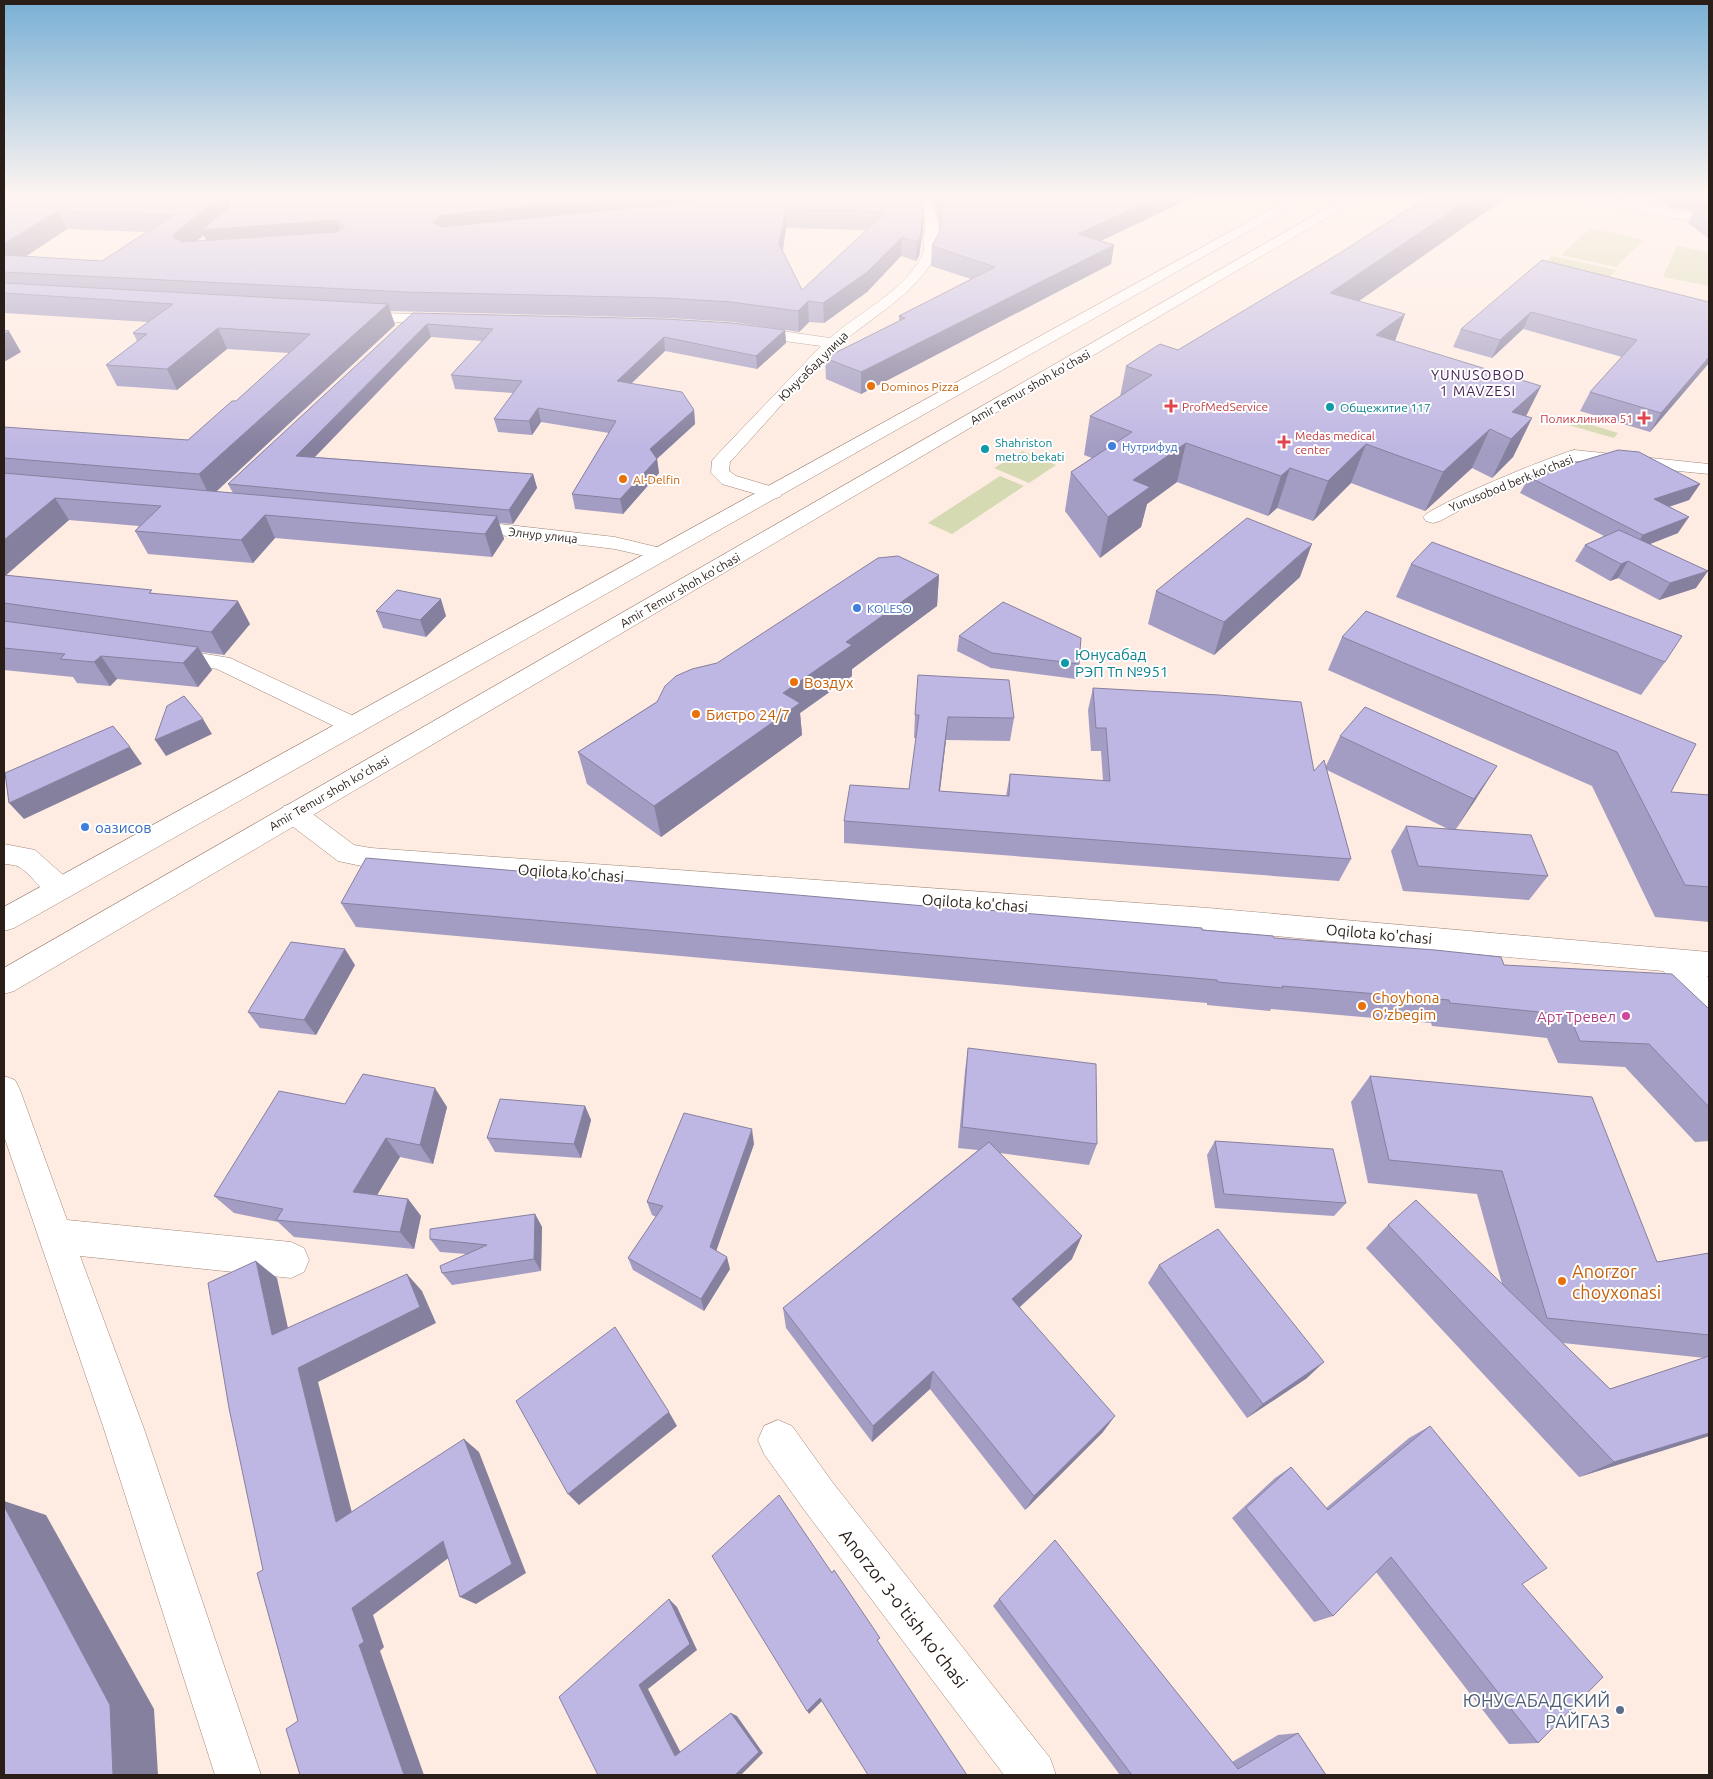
<svg xmlns="http://www.w3.org/2000/svg" width="1713" height="1779" font-family="Ubuntu,sans-serif">
  <rect width="100%" height="100%" fill="#feebe1"/>
  <path fill="#d6dab2" d="M1590,228L1643,240L1616,267L1561,255Z
    M1677,246L1709,252V286L1663,277Z
    M1552,256L1616,270L1609,278L1545,263Z
    M1570,418L1618,433L1614,438L1565,424Z
    M1022,451L1056,465L1029,483L994,468Z
    M1000,476L1024,486L952,534L928,523Z"/>
  <g fill="none" stroke-linecap="round" stroke-linejoin="round">
    <defs>
      <path id="minor" d="M904,197C910,197 918,196 923,198C941,205 942,242 935,256C915,296 870,317 839,346C800,382 766,423 730,462L729,471L736,476L780,489L782,493L780,497L773,499L722,484L711,473L712,461L715,457L821,346L747,336L742,334L739,331L742,328L747,326L830,338C859,312 903,292 922,256C925,250 924,244 924,237C925,229 927,219 922,211C918,204 909,203 904,197Z
        M355,312L445,315L450,317L453,320L450,323L445,325L350,319L348,316L350,313Z
        M1574,450L1709,464V474L1576,461L1462,509L1440,521L1433,523L1426,521L1423,517C1432,505 1554,455 1574,450Z
        M464,520L615,537L669,550L672,554L669,558L662,560L615,549L457,530L454,526L457,522Z
        M169,648L230,658L362,720L366,726L362,732L354,734L346,732L217,669L161,660L158,655L161,650Z
        M293,804L302,806L354,845L371,848L1208,908L1709,952V976H1707L1709,978V1008L1698,1005L1663,971L1208,930L371,868L338,861L284,820L280,813L284,806Z
        M4,844L35,850L71,882L75,889L71,896C45,905 38,878 19,867C15,864 8,865 4,864Z
        M4,1076L15,1080L20,1090L67,1220L291,1242L304,1248L309,1260L304,1272L291,1278L80,1256L144,1429L261,1775H215L104,1429L4,1136Z
        M778,1420L792,1426L833,1483L1050,1758L1056,1775H1004L805,1511L764,1454L758,1440L764,1426Z"/>
      <path id="major" d="M1293,197H1309L14,928L4,931V907Z
        M1346,197H1362L14,991L4,994V968Z
        M1579,197H1607L1709,217V225L1585,201Z"/>
    </defs>
    <use href="#minor" stroke="#a18577" stroke-width="1"/>
    <use href="#major" stroke="#a18577" stroke-width="1"/>
    <use href="#minor" fill="#fff" fill-rule="evenodd"/>
    <use href="#major" fill="#fff" fill-rule="evenodd"/>
  </g>
  <path fill="#a49dc3" fill-rule="evenodd" d="M4,197H923V231L919,256L916,261L901,256L867,292L824,323L809,322L799,332L733,322L668,318L390,311L395,325L216,492L233,493L228,484L413,313L785,330L786,343L757,369L665,351L631,384L694,410L695,424L657,459L659,473L623,514L575,509L572,494L609,433L541,422L532,435L498,432L494,419L513,393L455,389L451,375L482,341L431,337L315,457L533,474L537,488L513,524L499,523L504,539L492,557L275,538L253,563L148,554L135,531L139,526L69,520L6,575L154,593L250,624L224,655L201,652L212,670L198,687L117,679L110,686L77,683L73,677L4,670V427L188,440L236,401L289,353L227,349L177,390L117,386L106,365L137,341L133,333L148,322L4,313ZM240,198L231,205L229,199ZM786,228L867,230L802,290L783,251ZM67,229L146,232L102,261L26,256ZM204,235L206,241H196Z
    M925,197H1199L1197,199L1192,198L1101,241L1114,245L1111,264L861,394L826,379L825,358L899,321V316L971,279L931,266L932,246L940,231V224L935,207L930,200Z
    M1427,197H1505L1504,199L1359,301L1405,314L1395,341L1541,386L1526,416L1532,418L1513,457L1492,478L1472,468L1425,511L1351,483L1313,521L1277,508L1268,516L1177,482L1147,504L1141,527L1100,558L1065,511L1071,472L1092,458L1084,455L1090,416L1120,397L1126,366L1178,350L1340,253Z
    M1656,197H1709V239L1688,223L1694,212L1668,207Z
    M1542,260L1709,302V363L1650,432L1580,411L1590,392L1622,357L1523,329L1492,358L1453,347L1461,329Z
    M1529,477L1700,484L1689,500L1669,507L1678,533L1650,544L1696,588L1659,600L1618,578L1610,581L1575,561L1585,545L1604,536L1520,493Z
    M1411,564L1665,662L1641,695L1396,597Z
    M939,575L937,606L852,669V676L800,713L802,735L661,837L587,784L578,752L717,663Z
    M1300,577L1214,655L1148,624L1156,591Z
    M376,611L446,616L426,637L383,628Z
    M959,636L1079,664L1076,679L991,668L957,651Z
    M1342,637L1696,744L1671,792L1709,795V922L1655,917L1592,786L1328,670Z
    M1093,688L1314,771L1326,766L1340,736L1476,799L1455,830L1548,876L1529,900L1403,891L1391,851L1406,826L1448,829L1327,770L1351,859L1339,881L844,843V821L909,789L916,738H914L915,715L1014,718L1010,741L946,740L940,791L1006,796L1010,774L1103,781L1101,751H1091L1088,710Z
    M341,903L1202,930L1504,965L1709,1009V1141L1695,1142L1625,1067L1558,1063L1547,1038L1432,1026L1431,1023L1271,1009L1270,1011L1207,1005V1003L356,927Z
    M355,965L316,1035L260,1028L248,1012Z
    M968,1048L1097,1144L1089,1165L1000,1153L1072,1259L1020,1307L1103,1432L1025,1510L930,1389L872,1442L786,1328L783,1308L978,1150L958,1148L965,1071Z
    M1370,1076L1657,1262L1709,1253V1436L1579,1477L1366,1248L1388,1225L1502,1284L1477,1194L1368,1183L1351,1102ZM1563,1343L1705,1358L1610,1389Z
    M345,1104L447,1107L433,1164L400,1157L377,1195L408,1199L421,1216L414,1249L294,1237L278,1222L234,1213L214,1196Z
    M585,1106L591,1120L581,1158L495,1152L487,1138Z
    M1215,1141L1346,1203L1334,1216L1215,1208L1207,1155Z
    M754,1144L716,1251L730,1269L704,1311L633,1270L628,1258L656,1217L652,1215L647,1202Z
    M535,1214L542,1227L541,1271L452,1285L442,1273L466,1254L440,1252L430,1239Z
    M1159,1265L1307,1378L1247,1418L1148,1283Z
    M1430,1426L1522,1584L1538,1743L1509,1744L1376,1572L1333,1616L1314,1622L1232,1518L1275,1478L1291,1467L1326,1508L1409,1438Z
    M999,1599L1232,1762L1278,1735L1298,1733L1326,1775H1120L993,1606Z"/>
  <path fill="#86809f" d="M220,197H228L234,211L337,220L343,239L210,249L204,235L183,252L173,237L175,233Z
    M621,197H803L447,234L433,222L442,215Z
    M1157,197H1192L1075,253L1078,234Z
    M1473,197H1505L1504,199L1319,329L1330,293Z
    M786,209V228L780,264L779,244Z
    M57,211L67,229L4,271V244Z
    M924,212L923,231L919,256L916,261L917,242Z
    M902,237L901,256L867,292L824,323L823,303Z
    M1114,245L1111,264L861,394V372Z
    M808,301L809,322L799,332L798,311Z
    M388,304L395,325L210,497L199,474Z
    M1531,312L1523,329L1492,358L1500,340Z
    M1405,314L1391,351L1376,335Z
    M427,324L431,337L302,470L296,456Z
    M218,328L227,349L177,390L167,369Z
    M785,330L786,343L757,369L756,356Z
    M9,331L21,352L4,362V334Z
    M664,337L665,351L619,395L617,381Z
    M1709,357V363L1650,432L1661,413Z
    M1541,386L1522,424L1512,412Z
    M538,408L541,422L532,435L529,421Z
    M694,410L695,424L652,463L650,449Z
    M1532,418L1513,457L1492,478L1511,439Z
    M1490,429L1472,468L1425,511L1443,472Z
    M1186,443L1177,482L1147,504L1141,527L1100,558L1108,517L1133,480Z
    M1366,444L1351,483L1313,521L1328,481Z
    M657,459L659,473L623,514L620,499Z
    M1290,468L1277,508L1268,516L1281,476Z
    M533,474L537,488L513,524L509,510Z
    M1700,484L1689,500L1643,515L1654,499Z
    M55,498L69,520L4,577V540Z
    M265,515L275,538L253,563L241,540Z
    M497,516L504,539L492,557L485,534Z
    M1689,517L1678,533L1632,551L1643,535Z
    M1312,544L1300,577L1214,655L1224,622Z
    M1628,561L1618,578L1610,581L1621,564Z
    M1708,571L1696,588L1659,600L1670,583Z
    M939,575L937,606L852,669V676L800,713L802,735L661,837L654,806L783,693L846,642Z
    M441,599L446,616L426,637L420,620Z
    M238,601L250,624L224,655L211,632Z
    M198,647L212,670L198,687L183,663Z
    M101,656L117,679L110,686L94,662Z
    M948,717L946,740L937,814L939,791Z
    M203,719L212,734L166,756L155,740Z
    M130,747L142,764L24,819L9,803Z
    M1497,766L1476,799L1454,832L1474,799Z
    M345,949L355,965L316,1035L304,1020Z
    M435,1088L447,1107L433,1164L420,1145Z
    M585,1106L591,1120L581,1158L574,1144Z
    M752,1129L754,1144L713,1260L710,1247Z
    M386,1138L400,1157L368,1210L353,1192Z
    M408,1199L421,1216L414,1249L400,1232Z
    M535,1214L542,1227L541,1271L534,1259Z
    M1082,1236L1072,1259L1005,1320L1012,1299Z
    M727,1257L730,1269L704,1311L701,1299Z
    M256,1261L277,1278L293,1351L272,1335Z
    M407,1274L422,1291L436,1323L318,1382L357,1532L336,1522L298,1368Z
    M1324,1362L1307,1378L1247,1418L1263,1404Z
    M933,1371L930,1389L872,1442L873,1426Z
    M669,1412L677,1426L579,1505L568,1494Z
    M1115,1416L1103,1432L1025,1510L1034,1496Z
    M1709,1433V1436L1579,1477L1614,1462Z
    M464,1439L479,1452L526,1573L476,1604L460,1597Z
    M4,1501L46,1515L154,1709L158,1775H113L4,1506Z
    M443,1541L459,1550L373,1615L384,1647L380,1651L424,1775H404L359,1645L352,1608Z
    M669,1599L677,1607L697,1650L648,1689L683,1757L675,1756L639,1685Z
    M820,1698L822,1701L809,1714L807,1711Z
    M731,1713L737,1716L763,1753L741,1775H735Z"/>
  <path fill="#bfb7e3" stroke="#86809f" fill-rule="evenodd" d="M4,197H220L175,233L173,237L182,242L337,232L345,227L337,220L202,230L241,197H621L442,215L433,222L442,227L738,197H923L924,212L920,237L917,242L902,237L867,272L823,303L808,301L798,311L731,302L665,298L406,292L4,272V255L102,261L173,215L57,211L4,244ZM786,209L886,212L802,290L779,244Z
    M939,197H1157L1078,234L1114,245L861,372L825,358L905,318L899,316L995,267L932,246L940,231L941,206Z
    M1427,197H1473L1330,293L1405,314L1376,335L1541,386L1512,412L1532,418L1511,439L1490,429L1443,472L1366,444L1328,481L1290,468L1281,476L1186,443L1133,480L1150,487L1108,517L1071,472L1132,432L1090,416L1152,375L1126,366L1160,344L1178,350L1340,253Z
    M1678,197H1709V204Z
    M1694,212L1709,215V224Z
    M1542,260L1709,302V357L1661,413L1590,392L1637,340L1531,312L1500,340L1461,329Z
    M4,283L388,304L199,474L4,458V427L188,440L232,401H236L310,334L218,328L167,369L106,365L147,334L133,333L173,304L4,293Z
    M413,313L666,319L732,323L785,330L756,356L664,337L617,381L682,392L694,410L650,449L657,459L620,499L572,494L616,421L538,408L529,421L494,419L522,381L451,375L493,329L427,324L296,456L533,474L509,510L228,484Z
    M4,330L9,331L4,334Z
    M1618,450L1639,452L1700,484L1654,499L1689,517L1643,535L1529,477Z
    M4,473L497,516L485,534L265,515L241,540L135,531L161,506L55,498L4,540Z
    M1247,518L1312,544L1224,622L1156,591Z
    M1619,530L1708,571L1670,583L1628,561L1621,564L1585,545Z
    M1432,542L1682,636L1665,662L1411,564Z
    M898,556L939,575L846,642L852,645L783,693L800,703L654,806L578,752L657,702L665,686L676,676L692,669L717,663L878,558Z
    M4,575L152,590L149,593L238,601L211,632L4,603Z
    M397,590L441,599L420,620L376,611Z
    M1003,602L1081,638L1079,664L992,653L959,636Z
    M1366,611L1696,744L1671,792L1709,795V887L1685,885L1617,752L1342,637Z
    M4,621L198,647L183,663L101,656L94,662L60,659L65,654L4,648Z
    M918,675L1009,680L1014,718L948,717L939,791L1009,796L1010,774L1110,781L1106,728H1096L1093,688L1219,695L1301,702L1314,771L1324,760L1351,859L844,821L850,785L909,789L919,715H915Z
    M184,696L203,719L155,740L167,706Z
    M1365,707L1497,766L1474,799L1340,736Z
    M113,726L130,747L9,803L5,773Z
    M1406,826L1531,835L1548,876L1418,866Z
    M366,858L925,906L926,905L1202,928V930L1273,936L1274,938L1435,950L1501,957L1504,965L1672,974L1709,1009V1107L1649,1044L1580,1041L1569,1015L1450,1003L1449,1000L1282,986L1283,988L1218,982L1217,980L341,903Z
    M291,942L345,949L304,1020L248,1012Z
    M968,1048L1096,1064L1097,1144L962,1127Z
    M363,1074L435,1088L420,1145L386,1138L353,1192L408,1199L400,1232L276,1220L283,1209L214,1196L279,1091L345,1104Z
    M1370,1076L1592,1097L1657,1262L1709,1253V1335L1547,1318L1502,1171L1389,1160Z
    M500,1099L585,1106L574,1144L487,1138Z
    M684,1113L752,1129L710,1247L727,1257L701,1299L628,1258L663,1206L647,1202Z
    M1215,1141L1333,1149L1346,1203L1224,1194Z
    M989,1142L1082,1236L1012,1299L1115,1416L1034,1496L933,1371L873,1426L783,1308Z
    M1416,1200L1610,1389L1709,1356V1433L1614,1462L1388,1225Z
    M535,1214L534,1259L442,1273L440,1266L487,1245L430,1239V1229Z
    M1218,1229L1324,1362L1263,1404L1159,1265Z
    M256,1261L272,1335L407,1274L420,1307L298,1368L336,1522L464,1439L512,1564L460,1597L443,1541L352,1608L364,1642L359,1645L404,1775H300L286,1729L298,1721L257,1573L263,1570L229,1408L208,1283Z
    M615,1327L669,1412L568,1494L516,1401Z
    M1430,1426L1547,1568L1522,1584L1603,1677L1538,1743L1391,1557L1333,1616L1246,1508L1291,1467L1328,1510Z
    M779,1495L832,1573L834,1570L880,1638L877,1640L967,1775H868L820,1698L807,1711L712,1556Z
    M4,1506L110,1705L113,1775H4Z
    M1055,1540L1238,1769L1298,1733L1326,1775H1132L999,1599Z
    M669,1599L690,1644L639,1685L675,1756L731,1713L759,1752L735,1775H598L559,1697Z"/>
  <linearGradient id="sky" x2="0" y2="1"><stop stop-color="#78afd4"/><stop offset="0.44" stop-color="#fff6f2"/><stop offset="1" stop-color="#fff6f2" stop-opacity="0"/></linearGradient>
  <rect width="1713" height="447" fill="url(#sky)"/>
  <g fill="#e8710a" stroke="#fff" stroke-width="2">
    <circle cx="871" cy="386" r="5"/>
    <circle cx="623" cy="479" r="5"/>
    <circle cx="794" cy="682" r="5"/>
    <circle cx="696" cy="714" r="5"/>
    <circle cx="1362" cy="1006" r="5"/>
    <circle cx="1562" cy="1281" r="5"/>
  </g>
  <g fill="#e0444e" stroke="#fff" stroke-width="2">
    <path d="M1168.5 398.5h5v5h5v5h-5v5h-5v-5h-5v-5h5z"/>
    <path d="M1641.5 410.5h5v5h5v5h-5v5h-5v-5h-5v-5h5z"/>
    <path d="M1281.5 434.5h5v5h5v5h-5v5h-5v-5h-5v-5h5z"/>
  </g>
  <g fill="#0f9aa8" stroke="#fff" stroke-width="2">
    <circle cx="1330" cy="407" r="5"/>
    <circle cx="985" cy="449" r="5"/>
    <circle cx="1065" cy="663" r="5"/>
  </g>
  <g fill="#3f7fe0" stroke="#fff" stroke-width="2">
    <circle cx="1112" cy="446" r="5"/>
    <circle cx="857" cy="608" r="5"/>
    <circle cx="85" cy="827" r="5"/>
  </g>
  <circle fill="#d1479c" stroke="#fff" stroke-width="2" cx="1626" cy="1016" r="5"/>
  <circle fill="#5c6f8a" stroke="#fff" stroke-width="2" cx="1620" cy="1710" r="5"/>
  <g text-anchor="middle" dominant-baseline="central" stroke-width="4" stroke-linejoin="round" paint-order="stroke">
    <g font-size="12" fill="#291e18" stroke="#fff">
      <text transform="translate(813 366) rotate(-45)">Юнусабад улица</text>
      <text transform="translate(1030 387) rotate(-30)">Amir Temur shoh ko'chasi</text>
      <text transform="translate(1511 483) rotate(-22)">Yunusobod berk ko'chasi</text>
      <text transform="translate(543 535) rotate(6)">Элнур улица</text>
      <text transform="translate(680 590) rotate(-30)">Amir Temur shoh ko'chasi</text>
      <text transform="translate(329 793) rotate(-30)">Amir Temur shoh ko'chasi</text>
    </g>
    <g font-size="12" fill="#c56008" stroke="#fff" text-anchor="start">
      <text x="881" y="386">Dominos Pizza</text>
      <text x="633" y="479">Al-Delfin</text>
    </g>
    <g font-size="12" fill="#be3a42" stroke="#fff" text-anchor="start">
      <text x="1182" y="406">ProfMedService</text>
      <text x="1633" y="418" text-anchor="end">Поликлиника 51</text>
      <text x="1295" y="435">Medas medical<tspan x="1295" dy="14">center</tspan></text>
    </g>
    <g font-size="12" fill="#0d838f" stroke="#fff" text-anchor="start">
      <text x="1340" y="407">Общежитие 117</text>
      <text x="995" y="442">Shahriston<tspan x="995" dy="14">metro bekati</tspan></text>
    </g>
    <g font-size="12" fill="#366cbe" stroke="#fff" text-anchor="start">
      <text x="1122" y="446">Нутрифуд</text>
      <text x="867" y="608">KOLESO</text>
    </g>
    <g font-size="14" letter-spacing="1" fill="#4a2258" stroke="#fff">
      <text x="1478" y="375">YUNUSOBOD<tspan x="1478" dy="16">1 MAVZESI</tspan></text>
    </g>
    <g font-size="15" fill="#0d838f" stroke="#fff" text-anchor="start">
      <text x="1075" y="654">Юнусабад<tspan x="1075" dy="17">РЭП Тп №951</tspan></text>
    </g>
    <g font-size="15" fill="#c56008" stroke="#fff" text-anchor="start">
      <text x="804" y="682">Воздух</text>
      <text x="706" y="714">Бистро 24/7</text>
      <text x="1372" y="997">Choyhona<tspan x="1372" dy="17">O'zbegim</tspan></text>
    </g>
    <g font-size="15" fill="#366cbe" stroke="#fff" text-anchor="start">
      <text x="95" y="827">оазисов</text>
    </g>
    <g font-size="15" fill="#291e18" stroke="#fff">
      <text transform="translate(571 873) rotate(4)">Oqilota ko'chasi</text>
      <text transform="translate(975 903) rotate(4)">Oqilota ko'chasi</text>
      <text transform="translate(1379 934) rotate(5)">Oqilota ko'chasi</text>
    </g>
    <g font-size="15" fill="#b23c85" stroke="#fff" text-anchor="end">
      <text x="1616" y="1016">Арт Тревел</text>
    </g>
    <g font-size="18" fill="#c56008" stroke="#fff" text-anchor="start">
      <text x="1572" y="1271">Anorzor<tspan x="1572" dy="21">choyxonasi</tspan></text>
    </g>
    <g font-size="18" fill="#291e18" stroke="#fff">
      <text transform="translate(904 1608) rotate(52)">Anorzor 3-o'tish ko'chasi</text>
    </g>
    <g font-size="18" fill="#4e5e75" stroke="#fff" text-anchor="end">
      <text x="1610" y="1700">ЮНУСАБАДСКИЙ<tspan x="1610" dy="21">РАЙГАЗ</tspan></text>
    </g>
  </g>
  <rect width="1713" height="1779" fill="none" stroke="#291e18" stroke-width="10"/>
</svg>
